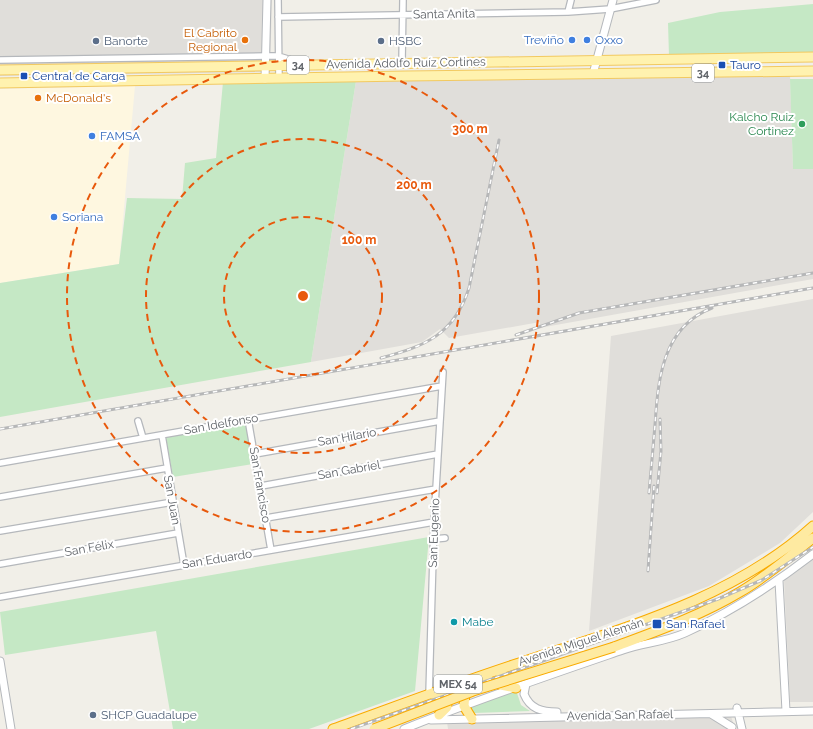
<svg xmlns="http://www.w3.org/2000/svg" width="813" height="729" font-family="Raleway,sans-serif">
  <rect width="100%" height="100%" fill="#f1efe8"/>
  <path fill="#fef7e0" d="M135,86L119,264L0,283V89Z"/>
  <path fill="#e0deda" d="M0,0H272L270,72L0,76Z
    M790,74L793,169H813V279L539,328L540,322L449,338L440,329L422,342L311,362L356,81Z
    M813,299V512L780,543L709,586L589,631L611,336Z
    M813,557V702H790L784,580Z
    M731,716L735,729H448L447,722Z"/>
  <path fill="#c5e8c5" d="M813,4V54L669,56L668,23L720,12Z
    M790,79H813V169H793Z
    M356,81L311,362L0,417V283L119,264L127,198L182,199L185,163L216,158L223,82Z
    M244,422L247,425L253,464L173,477L166,438L168,436Z
    M429,537L415,691L309,729H173L156,631L5,655L0,612Z
    M516,690L521,705L530,711L474,713L468,707Z"/>
  <g fill="none" stroke-linecap="round" stroke-linejoin="round">
    <defs>
      <path id="minor" d="M278,0L279,79
        M568,12L571,0
        M278,17L568,12L610,9L656,0
        M0,60L266,56H278L301,63
        M402,62L403,0
        M248,419L271,550
        M138,421L143,438
        M162,435L184,565
        M255,454L440,421
        M0,463L442,386
        M261,486L438,454
        M0,497L167,468
        M266,518L436,489
        M0,531L173,502
        M434,539L445,538
        M0,564L178,533
        M0,597L434,522
        M429,694L434,522L443,372"/>
      <path id="tertiary" d="M593,74L613,0
        M265,79L267,0
        M779,581L786,711
        M0,661L11,729
        M526,684L524,694C530,709 542,712 557,712
        M737,708L742,729
        M711,714L732,727
        M431,720L813,711
        M404,729C476,700 550,675 623,650C643,643 665,642 685,633C731,612 773,585 813,554"/>
      <path id="primary" d="M0,70L813,57
        M0,83L406,76L813,71"/>
      <path id="trunk" d="M614,647C657,631 700,616 740,592C766,577 789,557 813,538
        M502,674L500,679L501,685L516,688
        M431,694L442,695L446,700L447,707L439,715
        M472,719L464,706L465,693L471,686L488,679
        M333,729C394,707 455,684 516,664C619,629 730,601 813,526"/>
    </defs>
    <use href="#minor" stroke="#b5b8bc" stroke-width="8"/>
    <use href="#tertiary" stroke="#b5b8bc" stroke-width="9"/>
    <use href="#primary" stroke="#f2c960" stroke-width="11"/>
    <use href="#trunk" stroke="#f9ab00" stroke-width="11"/>
    <use href="#minor" stroke="#fff" stroke-width="5.5"/>
    <use href="#tertiary" stroke="#fff" stroke-width="7"/>
    <use href="#primary" stroke="#fff2af" stroke-width="9"/>
    <use href="#trunk" stroke="#feeaa1" stroke-width="9"/>
    <defs>
      <path id="rail" d="M516,335L579,313L813,273
        M381,358C425,346 454,335 469,288L499,140
        M0,429L813,288
        M649,493C651,470 653,448 655,425C658,380 662,327 712,308
        M657,493L661,451L660,419
        M648,571L654,486
        M351,729L718,599L762,580L813,547"/>
    </defs>
    <use href="#rail" stroke="#b6b7b8" stroke-width="3"/>
    <use href="#rail" stroke="#fff" stroke-width="1.5" stroke-dasharray="4.5" stroke-linecap="butt"/>
    <defs>
      <path id="trunk-bridge" d="M374,729L473,691L614,647"/>
    </defs>
    <use href="#trunk-bridge" stroke="#f9ab00" stroke-width="11" stroke-linecap="butt"/>
    <use href="#trunk-bridge" stroke="#feeaa1" stroke-width="9"/>
  </g>
  <g fill="none" stroke="#e8590c" stroke-width="2" stroke-dasharray="7 5">
    <circle cx="303" cy="296" r="79"/>
    <circle cx="303" cy="296" r="157"/>
    <circle cx="303" cy="296" r="236"/>
  </g>
  <g fill="#e8710a" stroke="#fff" stroke-width="1.5">
    <circle cx="245" cy="40" r="4"/>
    <circle cx="38" cy="98" r="4"/>
  </g>
  <g fill="#3f7fe0" stroke="#fff" stroke-width="1.5">
    <circle cx="572" cy="40" r="4"/>
    <circle cx="587" cy="40" r="4"/>
    <circle cx="92" cy="136" r="4"/>
    <circle cx="54" cy="217" r="4"/>
  </g>
  <g fill="#5c6f8a" stroke="#fff" stroke-width="1.5">
    <circle cx="96" cy="41" r="4"/>
    <circle cx="381" cy="41" r="4"/>
    <circle cx="93" cy="715" r="4"/>
  </g>
  <g fill="#1a4fb4" stroke="#fff" stroke-width="1.5">
    <rect x="718" y="61" width="8" height="8" rx="2"/>
    <rect x="20" y="72" width="8" height="8" rx="2"/>
    <rect x="652" y="619" width="10" height="10" rx="2"/>
  </g>
  <circle fill="#2e9e5b" stroke="#fff" stroke-width="1.5" cx="802" cy="124" r="4"/>
  <circle fill="#0f9aa8" stroke="#fff" stroke-width="1.5" cx="454" cy="622" r="4"/>
  <g text-anchor="middle" dominant-baseline="central" stroke-width="4" stroke-linejoin="round" paint-order="stroke">
    <g fill="#fff" stroke="#8f9295" stroke-width="1">
      <rect x="287" y="56" width="22" height="18" rx="3"/>
      <rect x="692" y="64" width="22" height="18" rx="3"/>
      <rect x="434" y="675" width="48" height="18" rx="3"/>
    </g>
    <g font-size="11" font-weight="bold" fill="#5f6368">
      <text x="298" y="65">34</text>
      <text x="703" y="73">34</text>
      <text x="458" y="684">MEX 54</text>
    </g>
    <g font-size="12" fill="#5f6368" stroke="#fff">
      <text transform="translate(444 14) rotate(-1)">Santa Anita</text>
      <text transform="translate(406 63) rotate(-1)">Avenida Adolfo Ruíz Cortines</text>
      <text transform="translate(221 424) rotate(-10)">San Idelfonso</text>
      <text transform="translate(347 437) rotate(-10)">San Hilario</text>
      <text transform="translate(349 470) rotate(-10)">San Gabriel</text>
      <text transform="translate(260 485) rotate(80)">San Francisco</text>
      <text transform="translate(172 500) rotate(80)">San Juan</text>
      <text transform="translate(434 533) rotate(-88)">San Eugenio</text>
      <text transform="translate(89 548) rotate(-10)">San Félix</text>
      <text transform="translate(217 559) rotate(-9)">San Eduardo</text>
      <text transform="translate(581 642) rotate(-18)">Avenida Miguel Alemán</text>
      <text transform="translate(620 715) rotate(-1)">Avenida San Rafael</text>
    </g>
    <g font-size="12" fill="#c56008" stroke="#fff" text-anchor="end">
      <text x="237" y="33">El Cabrito<tspan x="237" dy="14">Regional</tspan></text>
      <text x="46" y="98" text-anchor="start">McDonald's</text>
    </g>
    <g font-size="12" fill="#366cbe" stroke="#fff" text-anchor="start">
      <text x="564" y="40" text-anchor="end">Treviño</text>
      <text x="595" y="40">Oxxo</text>
      <text x="100" y="136">FAMSA</text>
      <text x="62" y="217">Soriana</text>
    </g>
    <g font-size="12" fill="#4e5e75" stroke="#fff" text-anchor="start">
      <text x="104" y="41">Banorte</text>
      <text x="389" y="41">HSBC</text>
      <text x="101" y="715">SHCP Guadalupe</text>
    </g>
    <g font-size="12" fill="#164399" stroke="#fff" text-anchor="start">
      <text x="730" y="65">Tauro</text>
      <text x="32" y="76">Central de Carga</text>
      <text x="666" y="624">San Rafael</text>
    </g>
    <g font-size="12" fill="#27864d" stroke="#fff" text-anchor="end">
      <text x="794" y="117">Kalcho Ruiz<tspan x="794" dy="14">Cortinez</tspan></text>
    </g>
    <g font-size="12" fill="#0d838f" stroke="#fff" text-anchor="start">
      <text x="462" y="622">Mabe</text>
    </g>
  </g>
  <circle cx="303" cy="296" r="6" fill="#e8590c" stroke="#fff" stroke-width="2"/>
  <g font-size="12" text-anchor="middle" font-weight="bold" fill="#e8590c" stroke="#fff" stroke-width="4" stroke-linejoin="round" paint-order="stroke">
    <text x="470" y="133">300 m</text>
    <text x="414" y="189">200 m</text>
    <text x="359" y="244">100 m</text>
  </g>
</svg>
